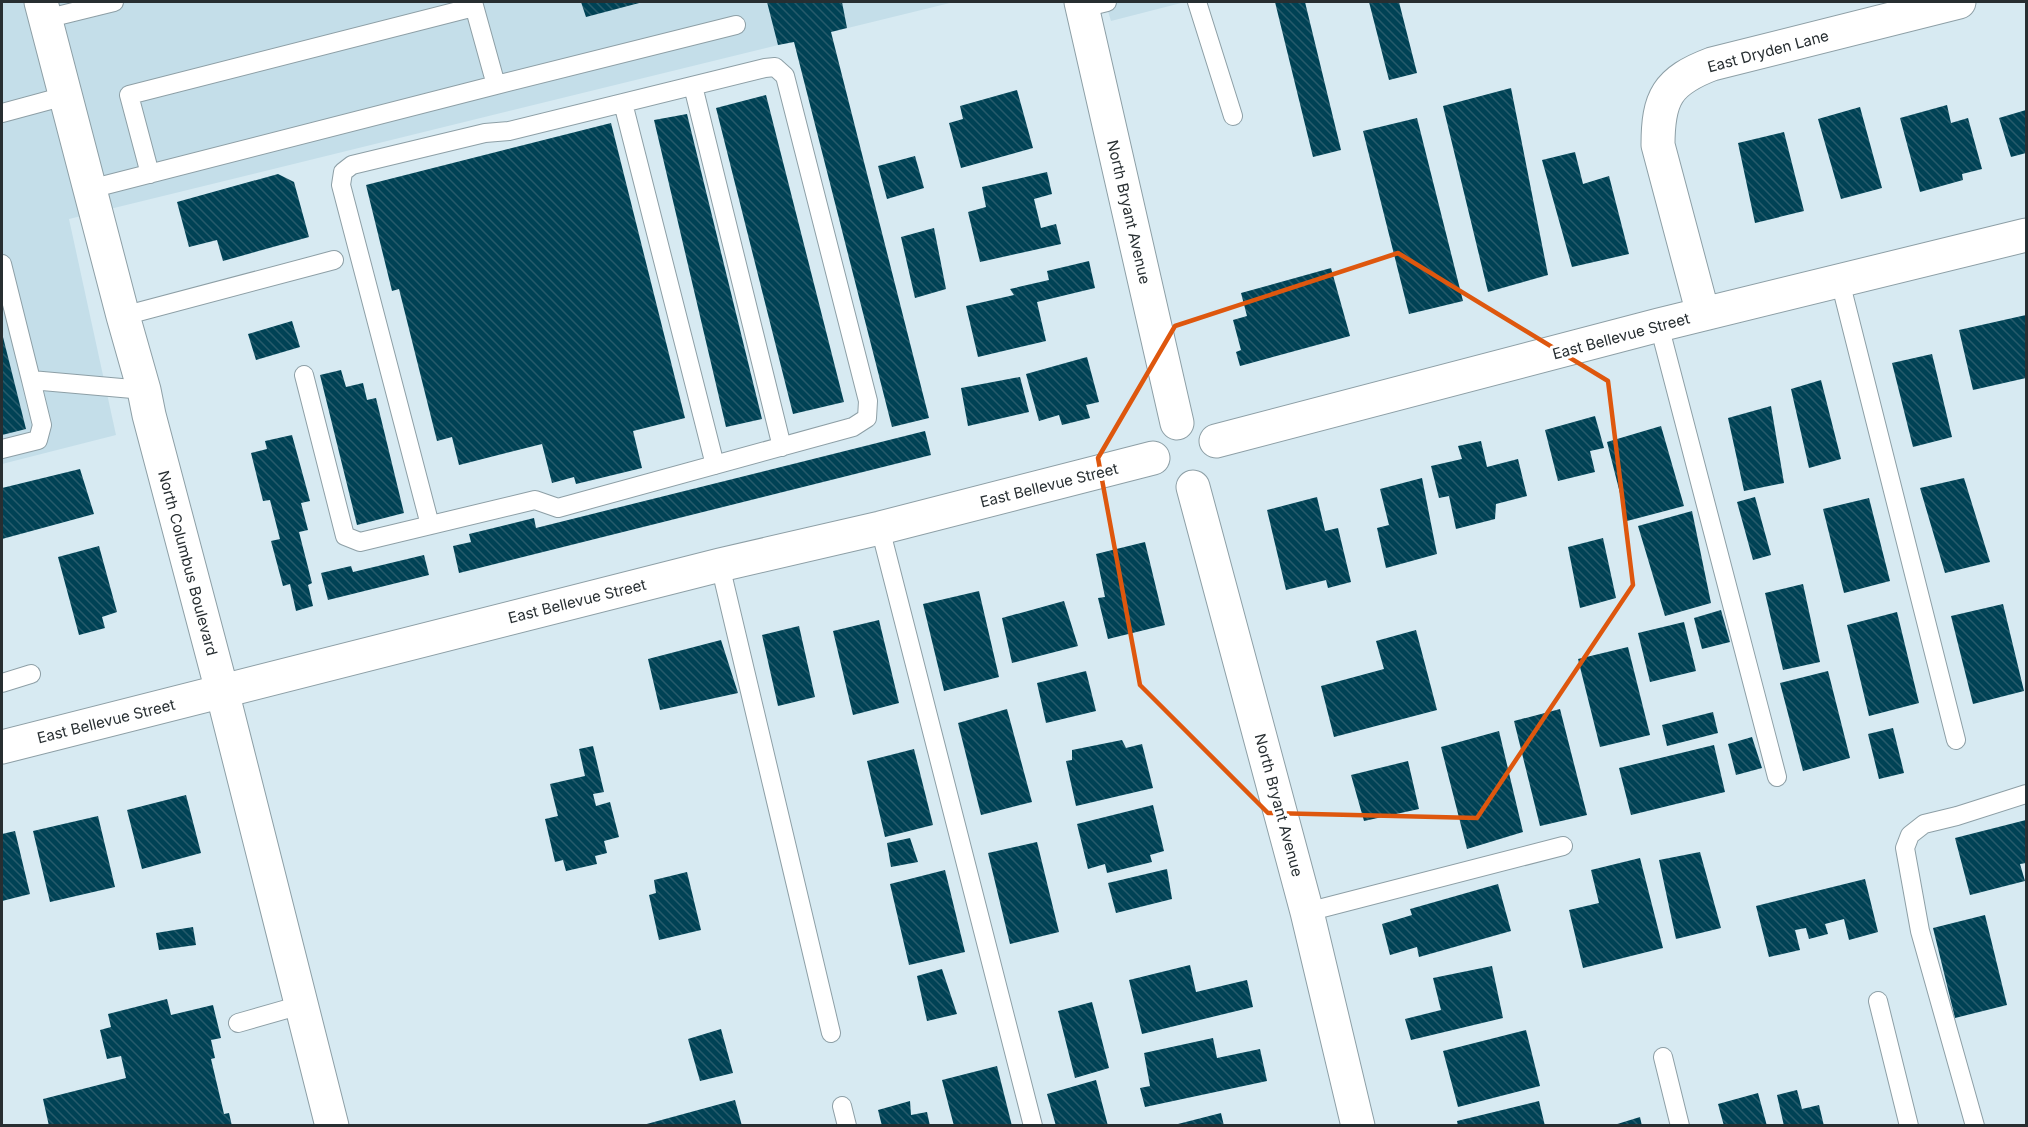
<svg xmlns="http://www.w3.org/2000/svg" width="2028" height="1127" font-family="Inter,sans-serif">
  <defs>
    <pattern id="building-back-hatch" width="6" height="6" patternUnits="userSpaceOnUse" patternTransform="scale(1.5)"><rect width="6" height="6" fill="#004255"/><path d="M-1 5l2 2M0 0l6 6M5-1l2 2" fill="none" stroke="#265b6b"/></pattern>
  </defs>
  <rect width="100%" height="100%" fill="#d7eaf2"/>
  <path fill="#c4dee9" d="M2,2H954L69,219L116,435L2,464Z
    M1105,2H1185L1111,21Z"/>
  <path fill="url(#building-back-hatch)" d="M581,2H643L586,17Z
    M767,2H842L847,28L831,32L929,418L892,427L794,42L778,45Z
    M1275,2H1305L1341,150L1313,157Z
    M1369,2H1399L1417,73L1389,80Z
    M1511,88L1548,275L1488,292L1443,106Z
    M1017,90L1033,148L961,168L949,123L963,119L960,106Z
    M766,95L844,402L793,414L716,108Z
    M1947,105L1951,123L1968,118L1982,169L1962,174L1963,180L1920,192L1900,118Z
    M1860,107L1882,188L1841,199L1818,119Z
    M2026,110V153L2011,157L1999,118Z
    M687,114L762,419L726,427L654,120Z
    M1417,118L1463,301L1409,314L1363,131Z
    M611,123L685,418L633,431L642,468L576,484L574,477L552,483L542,444L459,465L452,437L437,441L399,289L392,291L366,185Z
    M1784,132L1804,211L1755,223L1738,143Z
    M1575,152L1583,184L1609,176L1629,254L1572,267L1542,160Z
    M915,156L924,188L887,199L878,166Z
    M1047,172L1052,194L1034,199L1041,228L1056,224L1061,244L980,262L968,212L986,207L982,187Z
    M278,174L294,182L309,237L223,261L217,240L189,247L177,202Z
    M934,228L946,289L915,298L901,237Z
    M1089,261L1095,288L1037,302L1046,341L978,357L966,306L1014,295L1010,289L1049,280L1047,271Z
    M1331,268L1350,336L1240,366L1236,352L1241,350L1233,320L1247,316L1241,293Z
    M2026,315V378L1973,390L1959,330Z
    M292,321L300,347L256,360L248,334Z
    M2,333L26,429L2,435Z
    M1932,354L1952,437L1913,447L1892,363Z
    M1087,357L1099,402L1086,405L1090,418L1062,425L1059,415L1039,421L1026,374Z
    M341,370L346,387L363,383L367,400L376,398L404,513L357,525L320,375Z
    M1020,377L1029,412L968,426L961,388Z
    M1821,380L1841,459L1809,468L1791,389Z
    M1771,406L1784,483L1744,491L1728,418Z
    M1595,416L1604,448L1590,451L1595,472L1558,481L1545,430Z
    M1661,426L1684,506L1627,521L1607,442Z
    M925,431L931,455L459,573L453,546L471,542L469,534L534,518L536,528Z
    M292,435L310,501L301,503L308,530L299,532L312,583L308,585L313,606L296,611L290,584L283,586L271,541L280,539L270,500L263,501L251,453L267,449L265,441Z
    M1481,441L1487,467L1518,459L1527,496L1496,504L1495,519L1456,529L1449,496L1439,498L1431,466L1462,459L1458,446Z
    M80,469L94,514L2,539V488Z
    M1422,478L1437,554L1386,568L1377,528L1389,525L1380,489Z
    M1964,478L1990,562L1945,573L1920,488Z
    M1317,497L1325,531L1338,528L1351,582L1328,588L1326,580L1286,590L1267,510Z
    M1755,497L1771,555L1753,560L1737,502Z
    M1869,498L1890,581L1844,593L1823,509Z
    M1692,511L1711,603L1665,616L1638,526Z
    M1603,538L1616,598L1580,608L1568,547Z
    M1145,542L1165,625L1108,639L1098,598L1105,597L1096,554Z
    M99,546L117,612L102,617L105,628L79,635L58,557Z
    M424,555L429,575L328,600L321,573L351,566L353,572Z
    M1803,584L1820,662L1783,670L1765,593Z
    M979,591L999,677L944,691L923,604Z
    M1064,601L1078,646L1012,663L1002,618Z
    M2003,604L2024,691L1973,704L1951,616Z
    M1721,610L1730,642L1702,649L1694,618Z
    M1897,612L1919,703L1869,716L1847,625Z
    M879,620L899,703L853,715L833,631Z
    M1684,622L1696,671L1650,682L1638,633Z
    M799,626L815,697L778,706L762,635Z
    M1416,630L1437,710L1334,737L1321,686L1384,669L1376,641Z
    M721,640L738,693L660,710L648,659Z
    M1628,647L1650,735L1600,747L1578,659Z
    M1086,671L1096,711L1046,723L1037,683Z
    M1828,671L1850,758L1803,771L1780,683Z
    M1007,709L1032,802L981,815L958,723Z
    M1560,709L1587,815L1540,826L1514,721Z
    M1713,712L1718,733L1667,746L1662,725Z
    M1893,728L1904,773L1879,779L1868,734Z
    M1499,731L1523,832L1467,849L1441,747Z
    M1752,737L1762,768L1736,775L1728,744Z
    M1122,740L1126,748L1142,744L1153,788L1076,806L1066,761L1072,760V750Z
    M1714,745L1725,792L1631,815L1619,768Z
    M593,746L604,792L593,794L596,806L610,802L619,837L604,841L607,853L595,856L597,864L566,871L563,860L555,862L545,819L558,816L550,784L585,776L579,749Z
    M914,749L933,825L885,837L867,761Z
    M1408,761L1419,809L1364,821L1351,775Z
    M186,795L201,853L142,869L127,810Z
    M1153,805L1164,851L1150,855L1152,862L1107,873L1105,864L1088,869L1077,824Z
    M98,816L115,887L50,902L33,831Z
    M2026,820V863L2020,864L2025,881L1970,895L1955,838Z
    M15,831L30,894L2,901V834Z
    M910,838L918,862L891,867L887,843Z
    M1037,842L1059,932L1010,944L988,853Z
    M1700,852L1721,928L1676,939L1659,860Z
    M1640,858L1663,948L1583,968L1569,910L1599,903L1591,870Z
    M1167,869L1172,899L1116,913L1108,883Z
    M945,870L965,952L909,965L890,884Z
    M687,872L701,930L659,940L649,895L656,893L654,880Z
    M1865,879L1878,932L1849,940L1844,919L1825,924L1828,934L1809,939L1806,928L1795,930L1800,950L1769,957L1756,906Z
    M1498,884L1511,931L1419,957L1417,947L1390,955L1382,924L1412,915L1410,909Z
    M1985,915L2007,1005L1955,1018L1933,928Z
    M193,927L196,945L159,950L156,933Z
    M1190,965L1196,992L1247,980L1253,1007L1142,1034L1129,980Z
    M1492,966L1503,1018L1411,1040L1405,1019L1441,1010L1433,978Z
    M942,969L957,1014L927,1021L917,976Z
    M167,999L171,1015L213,1005L221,1038L211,1040L215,1058L211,1059L224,1114L229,1113L232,1126H49L43,1099L126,1078L121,1056L107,1059L100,1030L111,1027L108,1014Z
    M1092,1002L1109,1068L1075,1078L1058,1011Z
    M721,1029L733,1073L700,1081L688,1039Z
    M1526,1030L1540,1086L1458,1107L1443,1051Z
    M1213,1038L1217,1058L1260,1049L1267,1081L1145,1107L1140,1088L1150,1086L1144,1053Z
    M997,1066L1012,1126H954L942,1080Z
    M1096,1080L1108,1126H1056L1047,1094Z
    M1797,1090L1802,1109L1819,1105L1824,1126H1784L1777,1095Z
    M1758,1093L1767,1126H1724L1718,1104Z
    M735,1100L742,1126H643V1125Z
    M910,1101L911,1115L927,1112L930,1126H882L878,1110Z
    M1539,1101L1545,1126H1458L1457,1121Z
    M1221,1113L1224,1126H1174V1125Z
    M1640,1117L1642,1126H1614V1125Z"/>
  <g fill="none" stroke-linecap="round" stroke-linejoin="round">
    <defs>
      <path id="service" d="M1197,2L1233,116
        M1083,8L1107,2
        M45,19L114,2
        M496,85L736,25
        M693,86L782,447
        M623,103L715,465
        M2,113L65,96
        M150,174L129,95L474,7
        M90,189L496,85L473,2
        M2,264L31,380L144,390
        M1840,281L1956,740
        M123,316L334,260
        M1659,325L1777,777
        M304,375L345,536L360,542L535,500L558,508L853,427L867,418L868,401L785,76L775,67L765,68L509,131L485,133L352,165L343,172L341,185L430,525
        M2,449L38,440L42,425L31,380
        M880,528L1033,1126
        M720,565L831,1033
        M2,683L31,674
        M1307,912L1563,846
        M1878,1001L1909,1126
        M238,1023L301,1005
        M1663,1057L1680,1126
        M842,1106L847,1126
        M1975,1126L1920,931L1905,848L1910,835L1924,824L1957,816L2026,794"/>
      <path id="minor" d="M1081,2L1177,423
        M1703,314L1658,145C1658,98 1667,81 1712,64L1959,2
        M1216,441L1659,325L2026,235
        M1193,487L1307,912L1358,1126
        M2,747L720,565L880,528L1153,458"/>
      <path id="tertiary" d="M41,2L123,316L144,390L149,415L222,691L332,1126"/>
    </defs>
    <use href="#service" stroke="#8d9fa6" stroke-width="20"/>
    <use href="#minor" stroke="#8d9fa6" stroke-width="35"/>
    <use href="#tertiary" stroke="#8d9fa6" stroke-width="35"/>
    <use href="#service" stroke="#fff" stroke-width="18"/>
    <use href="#minor" stroke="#fff" stroke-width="33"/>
    <use href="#tertiary" stroke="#fff" stroke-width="33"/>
  </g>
  <path fill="none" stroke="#de570e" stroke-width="4.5" stroke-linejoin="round" d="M1398,253L1608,381L1633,585L1477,818L1268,813L1140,685L1098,458L1175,326Z"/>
  <g text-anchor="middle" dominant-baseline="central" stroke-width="6" stroke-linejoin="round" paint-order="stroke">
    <g font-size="15" fill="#272e31" stroke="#fff">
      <text transform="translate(1768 51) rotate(-15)">East Dryden Lane</text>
      <text transform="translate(1129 212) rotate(77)">North Bryant Avenue</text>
      <text transform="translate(1621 336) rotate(-15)">East Bellevue Street</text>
      <text transform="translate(1049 485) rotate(-14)">East Bellevue Street</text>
      <text transform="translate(188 563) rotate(75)">North Columbus Boulevard</text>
      <text transform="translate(577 601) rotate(-14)">East Bellevue Street</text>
      <text transform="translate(106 721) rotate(-14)">East Bellevue Street</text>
      <text transform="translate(1279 805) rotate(75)">North Bryant Avenue</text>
    </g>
  </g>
  <rect width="2028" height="1127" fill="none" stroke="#272e31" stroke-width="6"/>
</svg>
